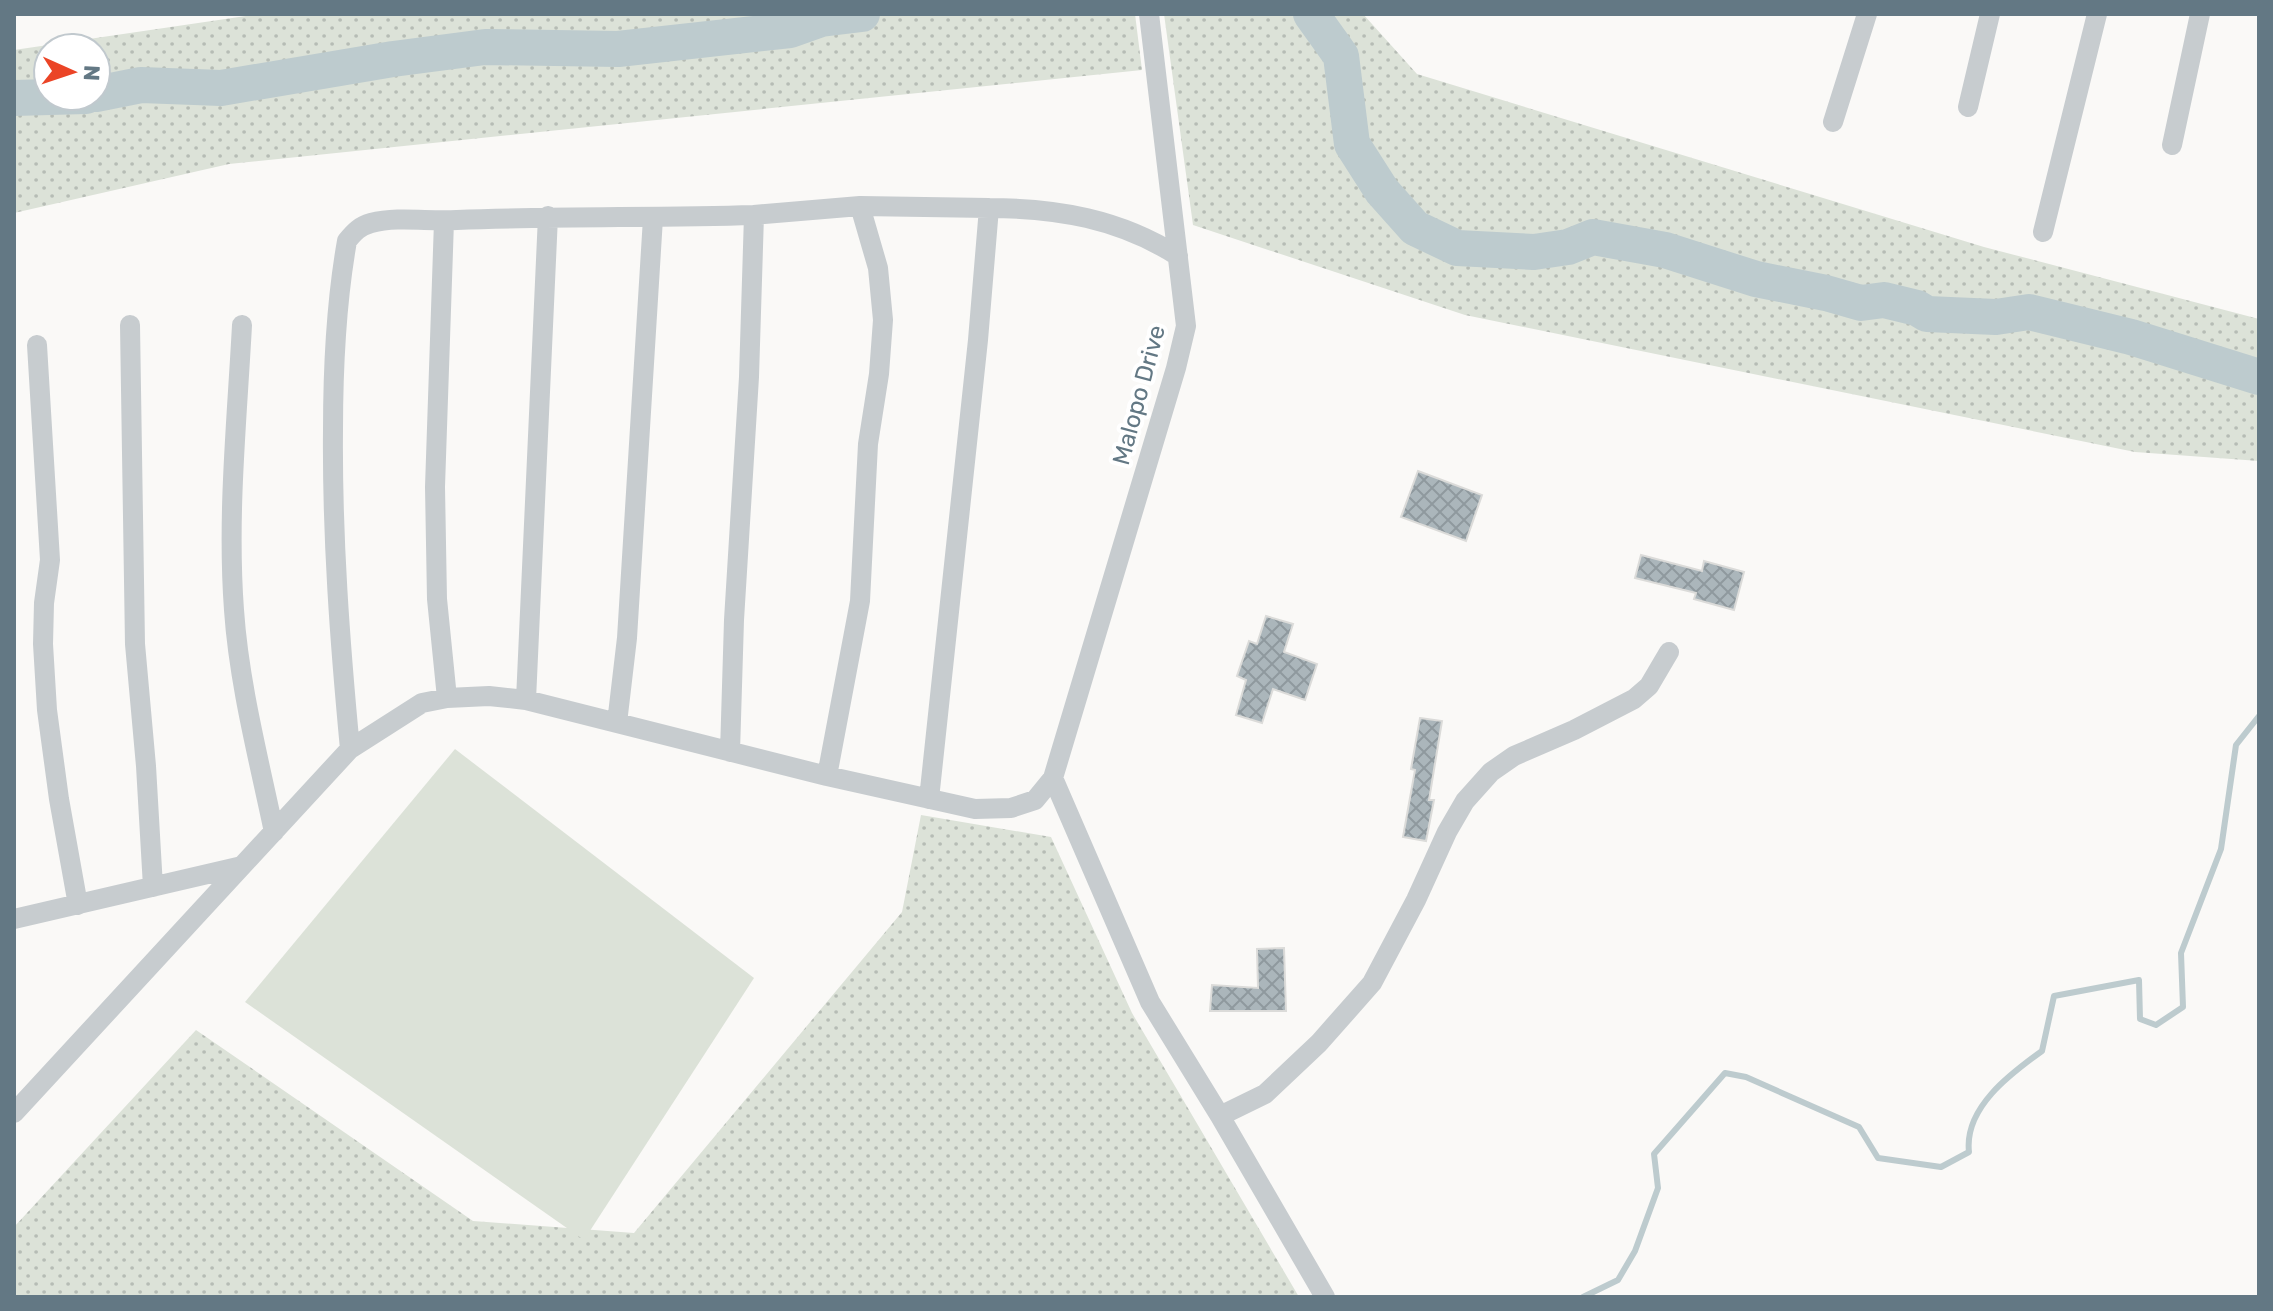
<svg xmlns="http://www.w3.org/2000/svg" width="2273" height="1311" font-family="Rubik,sans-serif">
  <defs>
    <pattern id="green-dots" width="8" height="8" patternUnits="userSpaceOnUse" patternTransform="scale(2)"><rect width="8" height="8" fill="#dce2d8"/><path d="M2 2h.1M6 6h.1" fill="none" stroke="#b6bcb5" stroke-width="1.8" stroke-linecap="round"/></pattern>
    <pattern id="building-cross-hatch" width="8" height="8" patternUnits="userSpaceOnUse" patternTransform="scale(2)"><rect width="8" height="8" fill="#abb6bb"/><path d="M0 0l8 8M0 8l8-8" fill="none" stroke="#8f999e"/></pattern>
  </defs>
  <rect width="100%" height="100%" fill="#faf9f7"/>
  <path fill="url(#green-dots)" fill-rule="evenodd" d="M259,14H1135L1142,70L229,164L14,213V50ZM48,48H96V96H48Z
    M1164,14H1363L1417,74L1984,247L2259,319V461L2135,452L1465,315L1193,225Z
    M921,815L1051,837L1132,1013L1299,1297H14V1227L196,1030L473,1221L634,1233L902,912Z"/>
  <path fill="#dce2d8" d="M455,749L754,978L584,1240L245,1002Z"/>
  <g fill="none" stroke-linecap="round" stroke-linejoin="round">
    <path stroke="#bdcbce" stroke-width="6" d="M1583,1297L1618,1280L1635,1251L1658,1188L1654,1154L1725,1073L1746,1077L1859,1127L1878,1158L1941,1167L1969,1152C1964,1108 2010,1074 2042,1051L2054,996L2139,980L2140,1019L2156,1025L2183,1007L2181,953L2221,849L2236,745L2259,716"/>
    <path stroke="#bdcbce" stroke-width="36" d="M1311,14L1341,56L1352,144L1382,191L1415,228L1457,248L1534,252L1568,247L1593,237L1665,250L1756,279L1826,293L1861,303L1884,300L1917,308L1927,314L1996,317L2029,312L2131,337L2259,377
      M96,94L141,85L221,88L393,59L485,47L618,49L790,30L821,19L862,14
      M14,98L86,96"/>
  </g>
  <path fill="url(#building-cross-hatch)" stroke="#dbdbd9" stroke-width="2" d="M1418,471L1482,495L1466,541L1401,517Z
    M1641,555L1702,571L1704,561L1744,572L1734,610L1694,599L1696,593L1635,578Z
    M1266,616L1293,624L1284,652L1317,664L1305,700L1273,689L1262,723L1236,715L1246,680L1237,676L1249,641L1257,644Z
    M1420,718L1442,721L1429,800H1434L1426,841L1403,837L1415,770L1411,769Z
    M1284,948L1286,1011H1210L1212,985L1258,988L1257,949Z"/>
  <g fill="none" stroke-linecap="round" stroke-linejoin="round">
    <path stroke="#c7cccf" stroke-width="20" d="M1968,107L1990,14
      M1833,122L1867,14
      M2172,145L2200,14
      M989,208C1057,208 1120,219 1178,256
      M754,215L860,206L989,208L978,340L929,799
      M444,221L435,487L437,599L447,698
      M2043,232L2097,14
      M130,325L135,644L146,766L153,887
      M242,325C237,420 227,515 234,610C239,684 259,760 274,832
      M37,345L50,560L44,603L43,644L47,710L59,799L78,905
      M526,700L548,216
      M617,723L627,638L653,218
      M350,749C340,643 332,537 333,430C333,367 336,303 347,241C354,232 360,226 371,223C399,216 429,222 457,220C556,216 655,218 754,215L749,377L734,620L730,752
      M827,776L860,601L868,444L879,374L883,320L878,268L860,206
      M1053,778L1150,1002L1220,1116L1325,1297
      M14,919L242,866
      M14,1113L350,749L422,703L447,698L489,696L526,700L827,776L975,809L1011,808L1035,800L1053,778L1176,368L1186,326L1149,14
      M1220,1116L1265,1094L1319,1043L1372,983L1416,900L1447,832L1465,801L1491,772L1514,756L1574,730L1634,699L1649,686L1669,652"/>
  </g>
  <g text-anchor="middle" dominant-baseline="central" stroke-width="8" stroke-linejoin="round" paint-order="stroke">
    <g font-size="24" fill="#637884" stroke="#fff">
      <text transform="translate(1139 395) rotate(-75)">Malopo Drive</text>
    </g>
  </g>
  <rect width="2273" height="1311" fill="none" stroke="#637884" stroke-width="32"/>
  <g transform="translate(72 72) rotate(93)"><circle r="38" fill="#ffffff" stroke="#c1c9ce" stroke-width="2"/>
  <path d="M0-6L14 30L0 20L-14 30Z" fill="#eb4426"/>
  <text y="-12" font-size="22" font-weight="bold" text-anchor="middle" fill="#637884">N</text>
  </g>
</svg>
